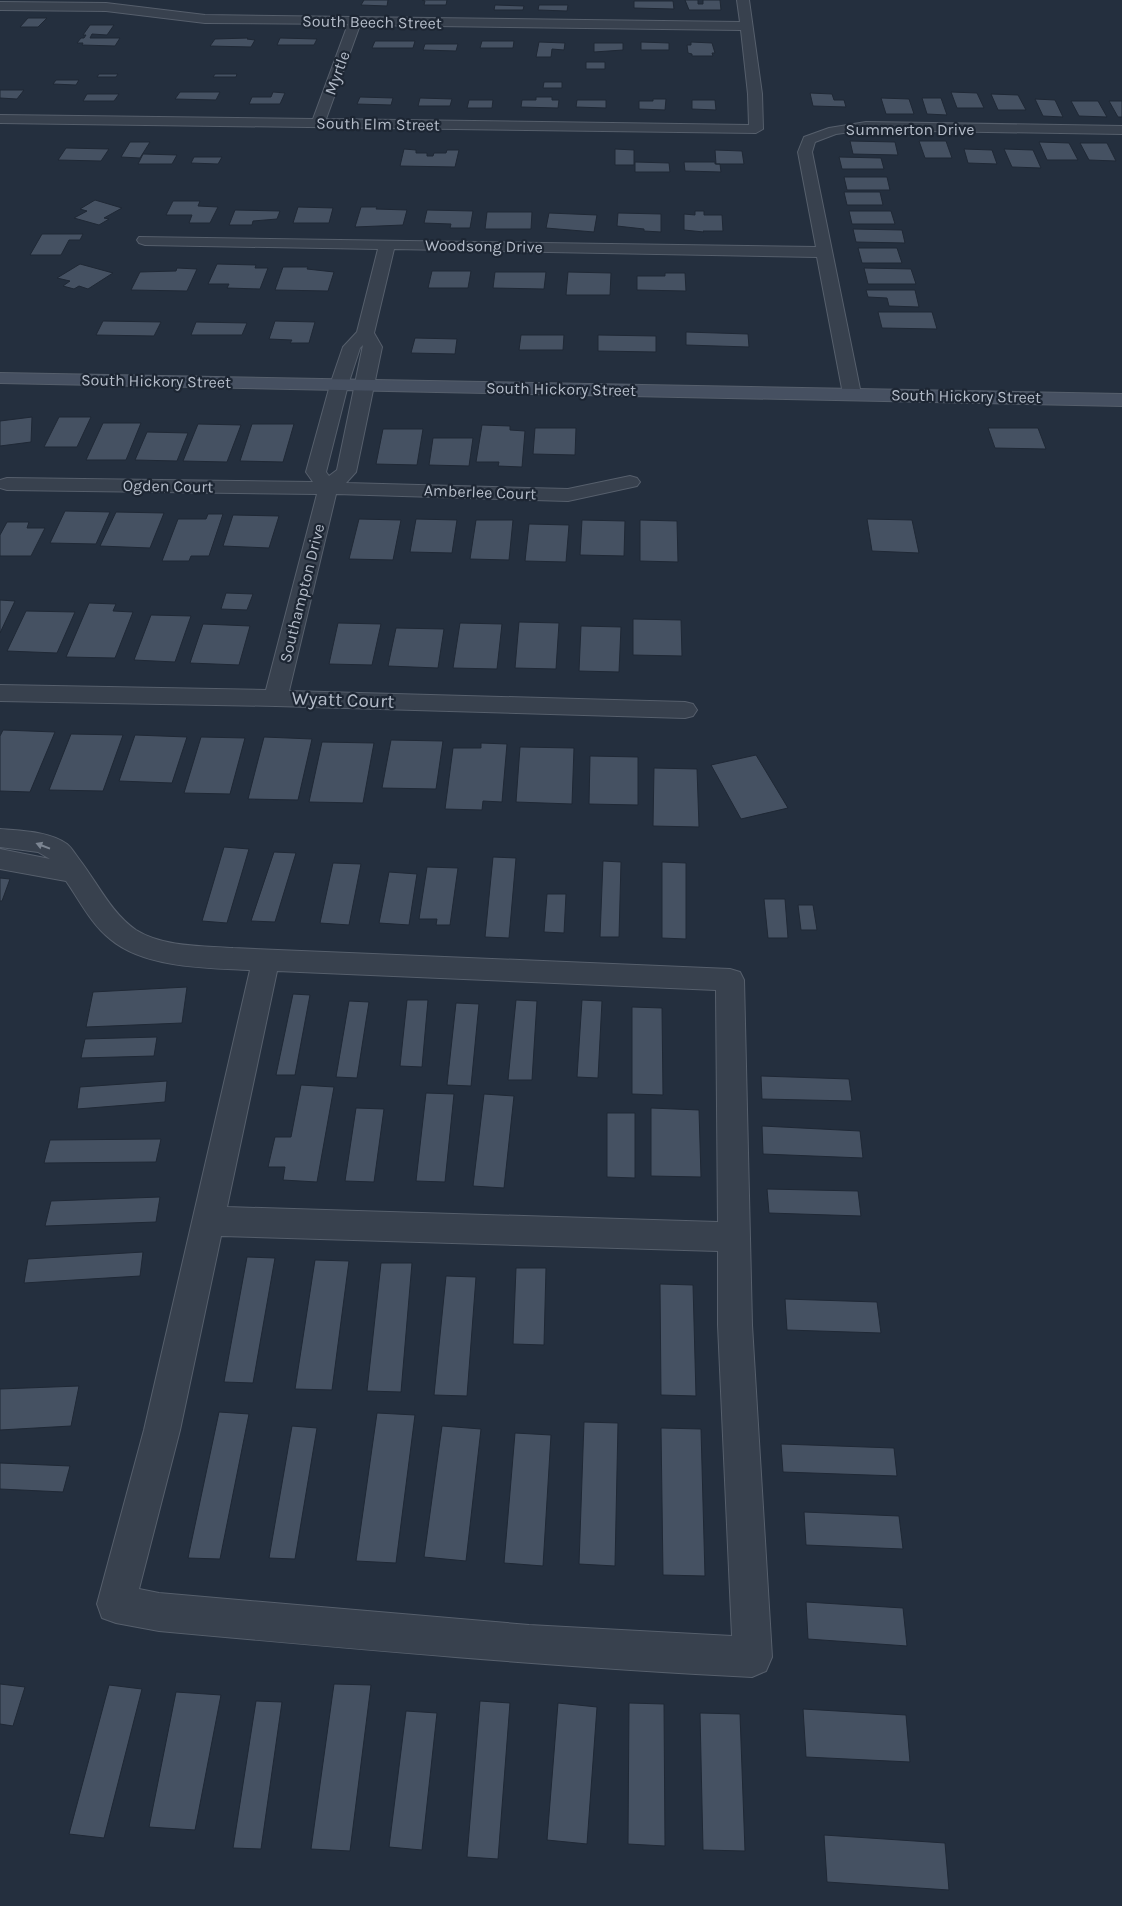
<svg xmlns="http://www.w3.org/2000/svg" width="1122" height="1906" font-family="Karla,sans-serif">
  <rect width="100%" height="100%" fill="#242f3e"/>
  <path fill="#455162" stroke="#1f2835" d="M364,0H388L387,6L361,5Z
    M422,0H447L446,5H424L425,1Z
    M685,0H698V4H703V0H720L721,10H689Z
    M634,1H673L674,9L634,8Z
    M495,5L524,6L523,10H494Z
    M539,5H568L567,11L538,10Z
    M28,18H47L38,27H20Z
    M90,25H114L107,35L92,34L90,38H120L115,46L82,45L83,43H77L81,38H84L86,35H83Z
    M248,38L247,39L255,40L251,47L210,46L215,39Z
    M280,38L317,39L314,45H277Z
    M375,41H415L413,48H372Z
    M482,41H514L513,48H480Z
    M539,42L565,43L564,50L552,49L551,57H536Z
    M641,42L669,43V50H641Z
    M691,42L712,43L715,53H712L713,56H692V54L688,53L687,45H691Z
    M594,43H623V50L594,52Z
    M425,44H458L456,51L423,50Z
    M586,62H605V69H586Z
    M99,74H118L116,77H97Z
    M215,74H237L236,77H213Z
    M56,80H79L76,85L53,84Z
    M544,82H562V88H543Z
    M0,90H24L17,99L0,98Z
    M180,92H220L216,100L175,99Z
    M273,92L285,93L280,104H249L252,97H271Z
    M951,92L977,93L984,108H957Z
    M810,93L832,94L834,100H844L846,107L813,106Z
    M87,94H119L114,101H83Z
    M991,94L1018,95L1026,110H998Z
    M360,97L393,98L391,105L357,104Z
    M536,97H552V100H559L558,108L521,107L522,100H536Z
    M420,98L452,99L450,106H418Z
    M881,98L909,99L914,114H886Z
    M922,98H941L947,115L927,114Z
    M653,99H666L665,110L639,109V101H653Z
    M1035,99L1055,100L1063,117L1043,116Z
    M469,100H493L492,108H467Z
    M577,100H606V108L576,107Z
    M692,100H715L716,110L692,109Z
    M1071,101H1098L1107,117L1079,116Z
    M1109,101H1122V117H1118Z
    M850,141L895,142L898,155L853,154Z
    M919,141H946L952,158H925Z
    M130,142H150L140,158L121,157Z
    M1039,142L1069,143L1078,160H1047Z
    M1080,143H1107L1116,161L1089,160Z
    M66,148L109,149L101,161L58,160Z
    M404,149L416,150V153H427V156H433L434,153H446L447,150H459L455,167L400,166Z
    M615,149L634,150V165H615Z
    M964,149L992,150L997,164L968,163Z
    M1004,149L1033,150L1041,168L1012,167Z
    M715,150L742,151L744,164H716Z
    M143,154L177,155L172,164H138Z
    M194,157H222L218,164L191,163Z
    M839,157L881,158L884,169H842Z
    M635,162L669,163L670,172H635Z
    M684,162H715V164H720L721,172L685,171Z
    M844,177H887L890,190H847Z
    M844,192H880L883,205H847Z
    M95,200L122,208L104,218L109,219L99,225L74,218L87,211L80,209Z
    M173,201H200L198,206L218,207L210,223H189L192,215H166Z
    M298,207L333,208L329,223H293Z
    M361,207H377L376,209L407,210L403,225L355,227Z
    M235,210L280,211L277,219L253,221L252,225H229Z
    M427,210L473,211L470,228H450L451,224L424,223Z
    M695,211H704V215H722L723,231H703L704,232L684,230V214L695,215Z
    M849,211H891L895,224H852Z
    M487,212H532L531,229H485Z
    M549,213L597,215L594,232L546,228Z
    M618,213L661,214V232L644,231V229L617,226Z
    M853,229L902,230L905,243L856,242Z
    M42,234H83L80,240H69L61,255H30Z
    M858,248H897L902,263H862Z
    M80,264L113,273L88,289L79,286L74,289L63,286L70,281L57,278Z
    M217,264L256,265L255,268H268L260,289L227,288L229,284H208Z
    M283,267H308L307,269L334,272L328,291L275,290Z
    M177,268L197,269L187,291L131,290L140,272L176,271Z
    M864,268L911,269L916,284H868Z
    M432,271H471L468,288H428Z
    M495,272H546L544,289L493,288Z
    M568,272L611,273L610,295H566Z
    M665,273H685L686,291L637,290V276H665Z
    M866,290H915L919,307L889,306L887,298L868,297Z
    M878,312H932L937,329L882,328Z
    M103,321L161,322L154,336L96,335Z
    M275,321L315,322L309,343H290L292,340L269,339Z
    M196,322L247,323L242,335H191Z
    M686,332L748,334L749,347L686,345Z
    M521,335H564L563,350H519Z
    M598,335L656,336V352L598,351Z
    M415,338L457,339L455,354L411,353Z
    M32,417L31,442L0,446V421Z
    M59,417H91L77,447H44Z
    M103,423H141L126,460H86Z
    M198,424L241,425L227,462L183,461Z
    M252,424H294L283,462L240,461Z
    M482,425L510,426V430L525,431L522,467L498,466L499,462H476Z
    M535,428H576L575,455L533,454Z
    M988,428H1038L1046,449L995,448Z
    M383,429H423L417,465L376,464Z
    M147,432L188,433L177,461L135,460Z
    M433,438H473L469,466L429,465Z
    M65,511L110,512L96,544L50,543Z
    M116,512L164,513L150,548L100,546Z
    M208,514H223L209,556H191L189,561H162L178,519H206Z
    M233,515L279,516L269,548L223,546Z
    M359,519L401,520L393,560L349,559Z
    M416,519L457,520L452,553L410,552Z
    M867,519L912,520L919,553L872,551Z
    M476,520H513L509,560L470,559Z
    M582,520L625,521L624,556L580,555Z
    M640,520L677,521L678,562L640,561Z
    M7,522H29L27,528H45L31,556H0V535Z
    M529,524L569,525L566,562L525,561Z
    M226,593L253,594L247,610L221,609Z
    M0,600L15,601L0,633Z
    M89,603L116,604L113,611L133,612L115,658L66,657Z
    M26,611L75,612L57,653L7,651Z
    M151,615L191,616L175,662L134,660Z
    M633,619L681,620L682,656L633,655Z
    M519,622L559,623L556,669L515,668Z
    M338,623L381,624L372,665L329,664Z
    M460,623L502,624L497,669L453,668Z
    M203,624L250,626L239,665L190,663Z
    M581,626L621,627L619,672L579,671Z
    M396,628L444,629L438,668L388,666Z
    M3,730L55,732L30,792L0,791V736Z
    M71,734L123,735L103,791L49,790Z
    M135,735L187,737L172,783L119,781Z
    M201,737L245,738L230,794L184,793Z
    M264,737L312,739L298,800L248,799Z
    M391,740L443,741L436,789L382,788Z
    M322,742L374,743L363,803L309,802Z
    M481,743L507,744L502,802L483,801L482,810L445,809L453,748H481Z
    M520,747L574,748L572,804L516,802Z
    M756,755L788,808L741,819L711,765Z
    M590,756L638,757V805L589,804Z
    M654,768L697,769L699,827L653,826Z
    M224,847L249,849L227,923L202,921Z
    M274,852L296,853L275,922L251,921Z
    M493,857L516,858L509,938L485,937Z
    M603,861L621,862L619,937H600Z
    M662,862L686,863V939L662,938Z
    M333,863L361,864L349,925L320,923Z
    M427,867L458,868L450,925H436L437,919H419Z
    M389,872L417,874L409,925L379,923Z
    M0,878L10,879L2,901H0Z
    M547,894H566L564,933L544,932Z
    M764,899H785L788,938H768Z
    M798,905H813L817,930H801Z
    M187,987L182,1023L86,1027L93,992Z
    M293,994L310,995L295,1075H276Z
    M407,1000H428L422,1067L400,1066Z
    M516,1000L537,1001L532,1080H508Z
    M582,1000L602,1001L598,1078L577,1077Z
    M349,1001L369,1002L357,1078L336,1077Z
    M456,1003L479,1004L471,1086L447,1085Z
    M632,1007L662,1008L663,1095L632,1094Z
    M157,1037L154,1056L81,1058L85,1039Z
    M761,1076L849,1079L852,1101L762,1099Z
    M167,1081L165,1102L77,1109L80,1087Z
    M301,1085L334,1087L317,1182L283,1180L285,1167H268L275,1137H291Z
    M426,1093L454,1094L445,1182L416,1181Z
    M484,1094L514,1096L504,1188L473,1186Z
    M356,1108L384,1109L374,1182L345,1181Z
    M651,1108L699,1110L701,1177L651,1176Z
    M607,1113H635V1178L607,1177Z
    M762,1126L860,1131L863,1158L763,1154Z
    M161,1139L156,1162L44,1163L50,1140Z
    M767,1189L858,1191L861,1216L769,1213Z
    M160,1197L156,1222L45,1226L51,1201Z
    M143,1252L140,1276L24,1283L28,1259Z
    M247,1257L275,1258L253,1383L224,1382Z
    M315,1260L349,1261L332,1390L295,1389Z
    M381,1263H412L401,1392L367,1391Z
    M516,1268H546L544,1345L513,1344Z
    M446,1276L476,1277L467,1396L434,1395Z
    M660,1284L693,1285L696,1396L661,1395Z
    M785,1299L877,1302L881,1333L787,1330Z
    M79,1386L71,1426L0,1430V1389Z
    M219,1412L249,1414L220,1559L188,1558Z
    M377,1413L415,1415L396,1563L356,1561Z
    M584,1422L618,1423L615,1566L579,1564Z
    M292,1426L317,1428L295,1559L269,1558Z
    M442,1426L481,1429L466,1561L424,1557Z
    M661,1428L701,1429L705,1576L663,1575Z
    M515,1433L551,1435L543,1566L504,1563Z
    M781,1444L894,1448L897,1476L783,1472Z
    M0,1463L70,1466L63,1492L0,1489Z
    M804,1512L899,1516L903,1549L806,1545Z
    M806,1602L903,1608L907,1646L808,1639Z
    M0,1684L25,1687L13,1726L0,1724Z
    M334,1684L371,1685L350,1851L311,1849Z
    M109,1685L142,1689L104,1838L69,1834Z
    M176,1692L221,1695L195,1830L149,1827Z
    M256,1701L282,1702L261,1849L233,1848Z
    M480,1701L510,1703L498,1859L467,1857Z
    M558,1703L597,1707L587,1844L547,1840Z
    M629,1703L664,1704L665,1846L628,1844Z
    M803,1709L906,1715L910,1762L806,1757Z
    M406,1711L437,1713L422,1850L389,1847Z
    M700,1713L740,1714L745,1851L703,1850Z
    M824,1835L945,1843L949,1890L827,1882Z"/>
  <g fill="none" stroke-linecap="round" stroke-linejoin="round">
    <defs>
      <path id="street" d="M737,0H749L762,94L763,129L756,133L0,123V115L313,119L348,24L205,23L106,11L0,10V2L106,3L205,15L740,22ZM360,25L741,30L748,94L749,125L326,119Z
        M866,122L1122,126V134L866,130L836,134L815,142L812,152L861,394L858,398L852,399L846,398L843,394L817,257L394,249L374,333L382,347L356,472L346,483L568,489L630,476L637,478L640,482L637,486L568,501L336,494L289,691L685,702L693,704L697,710L693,716L685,718L276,706L0,701V685L266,690L317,494L7,490L0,488V480L7,478L313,482L306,472L330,385L343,347L357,332L378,249L145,245L139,243L137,240L139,237L816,247L798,152L804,137L829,128ZM363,345L337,470L329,476L326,472L348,385L360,348Z
        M0,829C21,831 49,831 67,844C72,848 75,854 79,859C97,882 111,913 136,930C163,947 203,946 233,948L730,969L740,972L744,980L752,1325L772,1657L766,1671L752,1677C554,1667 356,1649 159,1631L116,1623L102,1618L97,1604L144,1430L250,970C207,968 144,968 110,939C91,924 80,901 66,881L0,869V849L50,859L38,852L0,847ZM277,971L716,990L718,1222L227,1207ZM221,1236L718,1251V1325L732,1636L529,1625L159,1593L139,1589L180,1430Z"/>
      <path id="secondary" d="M0,373L1122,394V406L0,383Z"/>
    </defs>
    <use href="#street" stroke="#565f6c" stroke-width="2"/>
    <use href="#secondary" stroke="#565f6c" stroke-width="2"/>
    <use href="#street" fill="#38414e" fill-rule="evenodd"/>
    <use href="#secondary" fill="#465061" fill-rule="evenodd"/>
  </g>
  <defs><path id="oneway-solid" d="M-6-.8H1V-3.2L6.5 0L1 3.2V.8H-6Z" transform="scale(1.25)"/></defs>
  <use fill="#7c8592" href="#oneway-solid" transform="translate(43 846) rotate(-159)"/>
  <g text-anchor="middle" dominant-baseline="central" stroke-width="4.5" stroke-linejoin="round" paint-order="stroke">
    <g font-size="16" fill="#b4bcc9" stroke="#1d2633">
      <text transform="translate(372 22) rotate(1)">South Beech Street</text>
      <text transform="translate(337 73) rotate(-70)">Myrtle</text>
      <text transform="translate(378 124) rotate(1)">South Elm Street</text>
      <text x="910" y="129">Summerton Drive</text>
      <text transform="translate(484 246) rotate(1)">Woodsong Drive</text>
      <text transform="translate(156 381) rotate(1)">South Hickory Street</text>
      <text transform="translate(561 389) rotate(1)">South Hickory Street</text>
      <text transform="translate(966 396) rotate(1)">South Hickory Street</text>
      <text transform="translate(168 486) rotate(1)">Ogden Court</text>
      <text transform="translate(480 492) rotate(2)">Amberlee Court</text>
      <text transform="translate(302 593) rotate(-76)">Southampton Drive</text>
    </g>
    <g font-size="19" fill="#b4bcc9" stroke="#1d2633">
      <text transform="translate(343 700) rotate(2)">Wyatt Court</text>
    </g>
  </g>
</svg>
